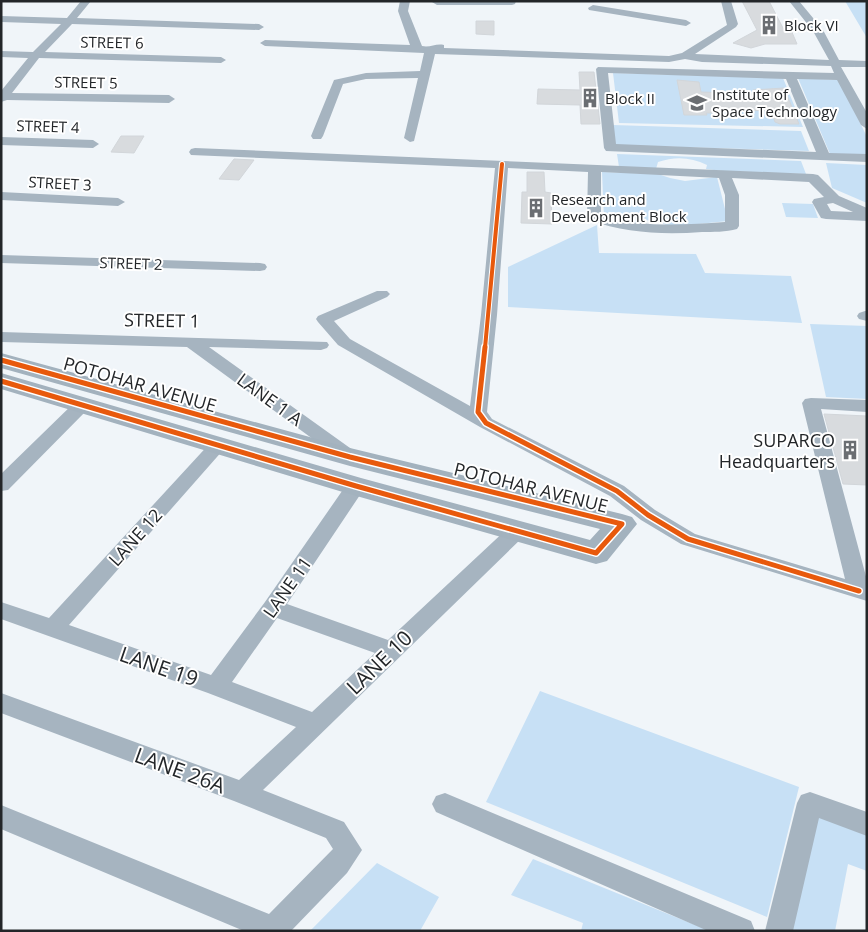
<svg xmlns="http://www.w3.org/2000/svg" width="868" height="932" font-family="'Open Sans',sans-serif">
  <rect width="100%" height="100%" fill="#f0f5f9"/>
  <path fill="#c7e0f5" d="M845,1H867V38Z
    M613,73L783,78L803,127L619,123Z
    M798,78L839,80L867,137V155L830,154Z
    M613,125L801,131L809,151L615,145Z
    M617,154L801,161L806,174L722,171L706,169L707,165C691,157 675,156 658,162L656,169L619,167Z
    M826,163L867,165V203L832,188Z
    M602,172L658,174L670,178L685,181L717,177L728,221L669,227L661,222L645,220L635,225L604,217Z
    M782,203L813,204L818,218L786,217Z
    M597,225L599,253L696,254L705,273L791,276L802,323L508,307V267Z
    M810,324L867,326V399L826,397Z
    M540,691L799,787L767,917L486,802Z
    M817,812L867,831V871L848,864L835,931H786Z
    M533,859L710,931H581L583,923L511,895Z
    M377,863L439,897L420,931H310Z"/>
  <path fill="#d8dbde" stroke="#d2d6da" d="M742,1H769L784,30H791L797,44H765L751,48L733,43L757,30Z
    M476,21H494V35L476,34Z
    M579,72H594L600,124H581L580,105L537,104L538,89L580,90Z
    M677,80L699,82L701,92L754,94L753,90L784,88L799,124H780L775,122L771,111L716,109L717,113H706L707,115H684Z
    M121,136H144L134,153L111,152Z
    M234,159L254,160L239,180L219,179Z
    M527,172H544L545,192L551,193L552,224L521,223L522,192H527Z
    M824,414L867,416V485L843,484Z"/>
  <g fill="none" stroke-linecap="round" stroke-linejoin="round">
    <path fill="#a6b4c0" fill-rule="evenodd" d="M81,1H91L77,18L259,24L264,27L259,30L72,24L45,52L221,57L226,60L221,63L39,58L12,93L169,95L175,99L169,103L7,100L1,102V91L28,58L1,57V51L33,52L61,24L1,22V16L67,18Z
      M400,1H410L408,11L422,46C430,48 436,43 444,45V48L669,56L682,53L727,25L721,1H731L738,24L736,27L695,54L829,60L813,31L789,1H799L823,30L839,60L867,61V67H841L867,113V129L861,125L837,80L797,79L829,153L867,154V162L606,151L604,148L596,69L598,67L834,73L831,66L702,62L685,59L669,62L435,54L414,141L410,142L404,138L418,78L366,79L343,84L323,136L321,139H313L311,136L334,80L366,73L420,71L424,53L265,46L260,43L265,40L410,45L398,11ZM608,73L786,79L816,152L616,144Z
      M516,1L515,4L512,5H437L432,2Z
      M593,5L686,20L691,23L686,26L589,10L588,8Z
      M1,137L93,140L99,144L93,148L1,145Z
      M195,148L813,174L818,175L839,196L867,208V221L826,219L821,218L812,202L814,199L824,197L809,182L732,178L739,195V226L737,229C726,232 713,232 702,232C663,235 626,233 589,220L587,217L588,172L508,168L497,315L487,412L492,419L624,486L655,510L695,534L845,579L802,403L805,399L811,398L867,400V412L821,409L867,580V601L681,544L641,520L610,496L480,427L338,345L318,322L316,319L318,316L377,291H387L390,294L387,297L334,321L350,339L470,406L481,315L495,168L191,155L189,152L191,149ZM601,172L719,178L725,195V222C683,225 642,228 601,215ZM833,203L853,212L831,211L827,204Z
      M1,192L118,198L125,202L118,206L1,200Z
      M1,255L260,263L265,264L267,267L265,270L260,271L1,263Z
      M865,311H867V321L859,319L857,316L859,313Z
      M1,332L327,342L329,345L327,348L321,350L209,347L357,453L359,457L357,461L350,463L343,461L187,347L1,342Z
      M83,399L89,400L92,404L89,408L8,490L1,491V474L77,400Z
      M218,439L224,441L227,445L224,449L69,625L211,675L265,602L349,481L356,479L363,481L366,486L287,604L388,640L509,527L516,525L523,527L526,532L523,537L263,790L344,822L362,850L347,873L291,931H244L1,829V805L269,914L333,849L326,838L234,801L1,713V693L239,780L296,727L208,693L1,619V602L49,618L212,441ZM277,618L375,653L312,712L232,682Z
      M810,792L867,812V836L819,818L793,931H765L797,803L801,795Z
      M445,793L751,921L755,931H708L436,812L432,804L436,796Z"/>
    <path fill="#a3b2be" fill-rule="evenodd" d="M1,353L350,448L622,514L632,517L637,524L607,561L596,564L346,493L1,389V373L361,478L590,540L600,529L350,466L1,368Z"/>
    <defs>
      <path id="cycleway-far1" d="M485,348L502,164"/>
      <path id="cycleway" d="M485,347L478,412L486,423L617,491L648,515L688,539L859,591
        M1,360L350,457L622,524L596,553L356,486L1,381"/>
    </defs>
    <use href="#cycleway-far1" stroke="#fff" stroke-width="6"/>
    <use href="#cycleway" stroke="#fff" stroke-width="8"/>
    <use href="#cycleway-far1" stroke="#e8590c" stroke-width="4"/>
    <use href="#cycleway" stroke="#e8590c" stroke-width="5"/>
  </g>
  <defs>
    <symbol id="building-bare" viewBox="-9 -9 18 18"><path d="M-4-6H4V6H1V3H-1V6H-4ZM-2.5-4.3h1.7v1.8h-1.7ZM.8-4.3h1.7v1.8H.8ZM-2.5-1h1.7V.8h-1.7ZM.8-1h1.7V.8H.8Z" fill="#6b6e72" stroke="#fff" stroke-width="2.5" paint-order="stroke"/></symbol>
    <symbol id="university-bare" viewBox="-9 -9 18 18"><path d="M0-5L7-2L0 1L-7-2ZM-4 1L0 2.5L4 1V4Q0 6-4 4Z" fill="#6b6e72" stroke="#fff" stroke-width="2.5" paint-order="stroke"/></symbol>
  </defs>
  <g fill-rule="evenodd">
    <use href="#building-bare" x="755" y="11" width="28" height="28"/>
    <use href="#building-bare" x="576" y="84" width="28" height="28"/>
    <use href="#university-bare" x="683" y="89" width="28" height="28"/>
    <use href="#building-bare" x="522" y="194" width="28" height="28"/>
    <use href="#building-bare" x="836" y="436" width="28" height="28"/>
  </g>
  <g text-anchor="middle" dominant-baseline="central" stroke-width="4" stroke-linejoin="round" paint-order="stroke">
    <g font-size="15" fill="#232629" stroke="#fff" text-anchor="start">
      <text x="784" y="25">Block VI</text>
      <text x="712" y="94">Institute of<tspan x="712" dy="17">Space Technology</tspan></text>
      <text x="605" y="98">Block II</text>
      <text x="551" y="199">Research and<tspan x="551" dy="17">Development Block</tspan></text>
    </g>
    <g font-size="15" fill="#232629" stroke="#fff">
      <text transform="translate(112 42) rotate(1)">STREET 6</text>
      <text transform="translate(86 82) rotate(1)">STREET 5</text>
      <text transform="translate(48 126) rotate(2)">STREET 4</text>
      <text transform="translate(60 183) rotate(3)">STREET 3</text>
      <text transform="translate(131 263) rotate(2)">STREET 2</text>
    </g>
    <g font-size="18" fill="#232629" stroke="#fff">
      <text transform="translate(162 320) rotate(1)">STREET 1</text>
      <text transform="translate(140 384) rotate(16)">POTOHAR AVENUE</text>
      <text transform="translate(270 399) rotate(36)">LANE 1 A</text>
      <text transform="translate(531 487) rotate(14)">POTOHAR AVENUE</text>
      <text transform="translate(135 537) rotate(-48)">LANE 12</text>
      <text transform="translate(287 587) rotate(-55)">LANE 11</text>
    </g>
    <g font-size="18" fill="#232629" stroke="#fff" text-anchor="end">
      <text x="835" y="440">SUPARCO<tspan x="835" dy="21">Headquarters</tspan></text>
    </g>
    <g font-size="21" fill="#232629" stroke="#fff">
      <text transform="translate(379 662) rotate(-44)">LANE 10</text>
      <text transform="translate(159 666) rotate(19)">LANE 19</text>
      <text transform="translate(180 770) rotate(20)">LANE 26A</text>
    </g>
  </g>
  <rect width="868" height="932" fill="none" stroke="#232629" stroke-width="5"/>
</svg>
